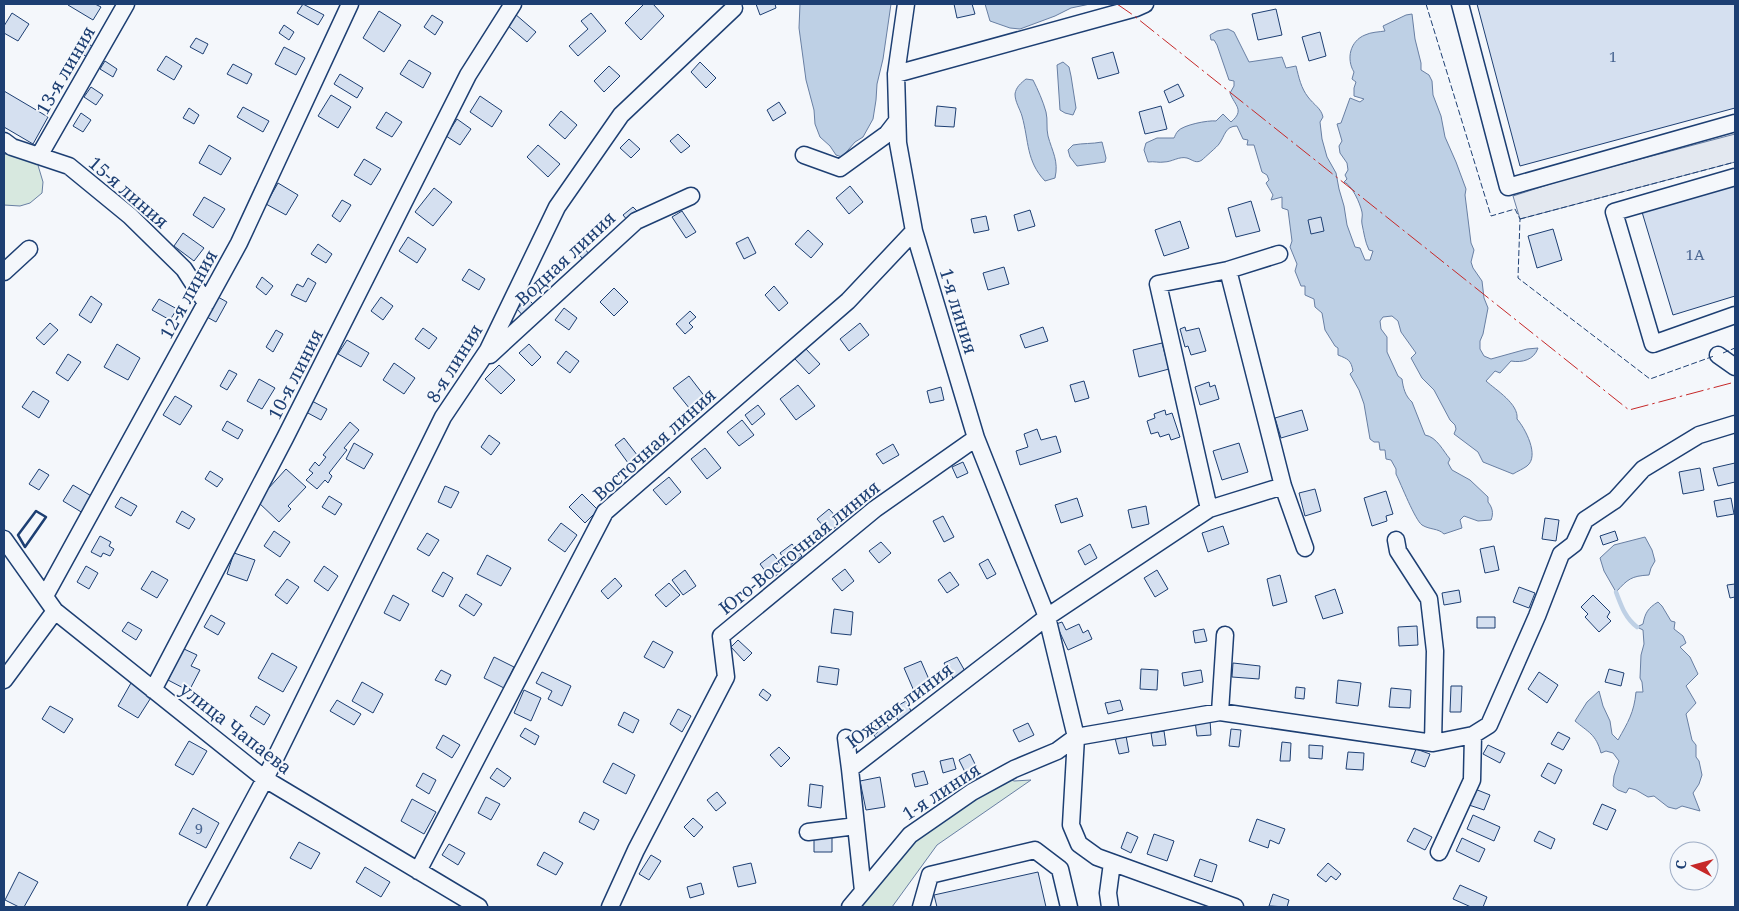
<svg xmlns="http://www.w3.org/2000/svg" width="1739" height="911" font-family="'Noto Serif',serif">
  <rect width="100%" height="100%" fill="#f4f7fb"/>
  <path fill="#d7e8df" stroke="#687fa3" d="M5,154L37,162L43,182L42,193L30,203L20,206L4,205V156Z
    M1007,777L1014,781L1031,780L937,845L892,907H858L911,837Z"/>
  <path fill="#e3e8f0" stroke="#687fa3" d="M1735,134V162L1520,219L1513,196L1569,178Z"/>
  <path fill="#bed0e5" stroke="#687fa3" d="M800,4H891L883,59L877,84L876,100L873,119L863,137L855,142L842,157L836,155L830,146L820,137L815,124L814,110L806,80L799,28Z
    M985,4H1090L1071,8L1055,16L1020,29L1010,28L990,21Z
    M1412,14L1415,39L1421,63V70L1429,75L1432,81L1433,95L1441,116L1445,137L1456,162L1466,189L1465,195L1471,243L1474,250L1471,262L1473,268L1482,281L1484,298L1488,308L1483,334L1480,341V349L1484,356L1491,359L1527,349L1538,348C1534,360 1522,363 1511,361L1500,373L1495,371L1486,381C1496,390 1519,404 1517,419C1525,428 1540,456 1527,466C1523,469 1518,471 1513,474L1483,462L1478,452L1454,434L1456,429L1455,425L1450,420L1434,390L1422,378L1411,358L1416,353L1401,332L1398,321L1392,316L1383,317L1380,321L1381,329L1387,337V352L1398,376L1402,379C1403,387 1405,396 1412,402L1425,435C1437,437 1443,451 1450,459L1448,463L1452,470L1470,480L1488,497V502C1492,507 1494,513 1491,520L1478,521L1464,516L1460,520L1462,528L1444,534C1438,528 1430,530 1422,525C1415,520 1401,484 1396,474V469L1391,460L1386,459L1385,450H1380L1379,442H1374L1370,439L1364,404L1359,390L1350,374L1353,371C1351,360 1348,359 1338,355V348L1335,346L1325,330L1322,313L1315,307L1314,299L1305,295V286H1301L1295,271L1297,264L1290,247L1292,241L1288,210L1282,208V197L1271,200L1273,195L1266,183L1269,180L1267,175L1262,172L1254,145H1247L1248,140L1243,139L1237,126C1225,126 1225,136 1219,144C1218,146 1204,158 1202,160C1196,164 1193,160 1187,158C1179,156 1172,162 1164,162C1159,163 1154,161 1148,162L1144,150L1146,143L1157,138H1174C1175,136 1176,133 1178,131C1183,125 1208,120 1216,121L1223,114L1231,122C1245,110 1235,106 1230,93L1234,86V81L1229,80L1217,45L1214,40H1211L1210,35L1217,31L1228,29L1234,32L1249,62L1282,57L1286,68L1296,66C1299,78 1301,88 1308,97C1314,105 1321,108 1323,117L1320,122L1322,139L1327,157L1336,173L1339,189L1344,206L1347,225L1355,247L1360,248L1365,260H1370L1373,251L1369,250C1365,242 1364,233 1362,224C1361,220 1363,216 1362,212C1360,203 1352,185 1344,182L1347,179L1345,175L1348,170L1347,163L1340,153L1339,146L1342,141L1337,124L1341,123L1350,98L1360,102L1364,99L1354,96V88L1356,82L1352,79L1354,72C1346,59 1350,41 1365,35C1371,32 1379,32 1385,31L1383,26L1406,15Z
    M1063,62L1069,67L1071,76L1076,108L1073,115L1065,113L1060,110L1057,65Z
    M1026,79L1033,80C1038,90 1043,101 1046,112C1048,120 1046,128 1048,136C1052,151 1059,161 1055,178L1045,181C1026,161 1029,141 1022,116C1020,109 1015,102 1015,94C1016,87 1021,83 1026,79Z
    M1102,142L1106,158L1105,162L1077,166L1070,157L1068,150L1073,145C1083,143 1092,144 1102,142Z
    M1645,537L1652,550L1655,561L1651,568L1649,575C1631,576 1628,579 1616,592L1604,571L1600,558L1614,545Z
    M1658,602L1662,606L1671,621L1675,622L1674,629L1683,636L1686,643L1680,647L1690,657L1698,674L1686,686L1696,703L1686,714L1692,740L1696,745V757L1699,761L1702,775L1699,784L1693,793L1700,811L1682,806L1676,809L1668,807L1654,796L1648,797L1636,790L1629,788L1626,793L1618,790L1613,786L1614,776L1619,761L1613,753L1606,751L1601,753C1596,734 1588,732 1575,721L1587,702L1599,691L1603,706L1610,721L1612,734L1618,740C1628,722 1634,713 1636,692H1643L1642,682L1640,678L1641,655L1644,644L1643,630L1637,627L1643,624C1645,613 1648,608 1658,602Z"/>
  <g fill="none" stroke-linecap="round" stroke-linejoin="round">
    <path stroke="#bed0e5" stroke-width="4.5" d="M1616,592C1621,605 1625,618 1637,627"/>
  </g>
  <path fill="#d5e0f0" stroke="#1d3f73" d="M69,4H95L101,7L93,20L68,5Z
    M303,4L324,15L318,25L297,13Z
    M644,4H653L664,16L641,40L625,23Z
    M756,4H775L776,8L760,15Z
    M954,4H972L975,14L957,18Z
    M1477,4H1735V108L1520,166Z
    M1276,9L1282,35L1258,40L1252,14Z
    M379,11L401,25L384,52L363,38Z
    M12,13L29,24L18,41L4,33V26Z
    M591,13L606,31L578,56L569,46L588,29L581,21Z
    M515,14L536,32L527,42L506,24Z
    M432,15L443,22L435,35L424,27Z
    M284,25L294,32L289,40L279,33Z
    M1320,32L1326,56L1309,61L1302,37Z
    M196,38L208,44L203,54L190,47Z
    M82,39L93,47L87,57L75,49Z
    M284,47L305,58L296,75L275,64Z
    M1113,52L1119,73L1098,79L1092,58Z
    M166,56L182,66L174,80L157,70Z
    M409,60L431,73L423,88L400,74Z
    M105,61L117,69L113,77L100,69Z
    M700,62L716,78L706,88L691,72Z
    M233,64L252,74L247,84L227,74Z
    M609,66L620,76L604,92L594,81Z
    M340,74L363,88L357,98L334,84Z
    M1178,84L1184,96L1169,103L1164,91Z
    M91,87L103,95L96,105L84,97Z
    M4,91L48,117L33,144L4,127Z
    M331,95L351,107L338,128L318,116Z
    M480,96L502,111L492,127L470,112Z
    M779,102L786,113L773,121L767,110Z
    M937,106L956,108L954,127L935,126Z
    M1161,106L1167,129L1145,134L1139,112Z
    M243,107L269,121L263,132L237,117Z
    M189,108L199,115L194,124L183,118Z
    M561,111L577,125L565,139L549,125Z
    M386,112L402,122L392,137L376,128Z
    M81,113L91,120L83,132L73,126Z
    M457,119L471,129L460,145L446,136Z
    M678,134L690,146L681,153L670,141Z
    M629,139L640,149L631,158L620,148Z
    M209,145L231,158L221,175L199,163Z
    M538,145L560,164L548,177L527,157Z
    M364,159L381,169L371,185L354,175Z
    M278,183L298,195L286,215L266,204Z
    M1735,185V296L1673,315L1642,212Z
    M850,186L863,202L849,214L836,198Z
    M434,188L452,202L433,226L415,212Z
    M204,197L225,209L213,228L193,215Z
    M342,200L351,205L340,222L332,216Z
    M1251,201L1260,231L1236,237L1228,208Z
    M633,207L638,212L628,221L623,215Z
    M1030,210L1035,226L1018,231L1014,215Z
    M682,211L696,232L686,238L672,217Z
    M986,216L989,230L974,233L971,219Z
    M1321,217L1324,231L1311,234L1308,220Z
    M1180,221L1189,248L1164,256L1155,230Z
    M1553,229L1562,260L1537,268L1528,236Z
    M808,230L823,244L811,258L795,244Z
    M183,233L204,248L194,261L174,246Z
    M408,237L426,249L417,263L399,251Z
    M748,237L756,253L744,259L736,243Z
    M318,244L332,254L326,263L311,254Z
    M584,248L590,255L584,261L578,253Z
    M1004,267L1009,284L988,290L983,273Z
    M469,269L485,279L479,290L462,280Z
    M262,277L273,286L266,295L256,287Z
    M308,278L316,283L306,302L291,295L297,284L303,287Z
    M774,286L788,303L779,311L765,295Z
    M614,288L628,302L614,316L600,302Z
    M91,296L102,304L91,323L79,315Z
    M218,297L227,302L216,322L207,317Z
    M381,297L393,306L383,320L371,311Z
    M159,299L177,309L170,320L152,310Z
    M528,299L536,307L525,318L517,309Z
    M564,308L577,318L569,330L555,320Z
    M690,311L696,317L689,323L693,327L685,334L676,324Z
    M50,323L58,330L44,345L36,338Z
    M860,323L869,335L849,351L840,339Z
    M1043,327L1048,341L1025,348L1020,335Z
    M1185,327L1186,331L1199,328L1206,351L1191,355L1188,346L1185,347L1180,329Z
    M423,328L437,338L429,349L415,339Z
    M276,330L283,334L273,352L266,347Z
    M347,340L369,353L361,367L338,354Z
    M1162,343L1169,369L1139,377L1133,350Z
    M117,344L140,358L128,380L104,367Z
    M529,344L541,357L532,366L519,353Z
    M806,349L820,364L809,374L795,359Z
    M566,351L579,361L570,373L557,363Z
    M68,354L81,362L68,381L56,373Z
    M394,363L415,378L404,394L383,380Z
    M499,365L515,380L501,394L485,379Z
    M229,370L237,374L227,390L220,386Z
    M689,376L709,402L694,414L673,388Z
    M259,379L275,388L262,409L247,401Z
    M1084,381L1089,398L1075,402L1070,385Z
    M1209,382L1210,387L1215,385L1219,399L1200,405L1195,387Z
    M798,385L815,406L796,420L780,399Z
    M941,387L944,400L930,403L927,391Z
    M33,391L49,401L39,418L22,407Z
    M175,396L192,406L180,425L163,415Z
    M312,401L327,409L321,420L306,412Z
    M758,405L765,414L752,425L745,415Z
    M1165,410L1166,415L1172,413L1180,437L1171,440L1169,434L1160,437L1158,432L1151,434L1147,421L1155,418L1154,414Z
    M1302,410L1308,430L1281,438L1275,418Z
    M742,420L754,435L739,446L727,432Z
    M227,421L243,430L238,439L222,430Z
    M350,422L359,430L344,448L347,450L329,473L332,476L328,483L325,480L317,489L306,480L313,473L309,470L315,462L319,466L326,457L323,455Z
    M1037,429L1041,440L1056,436L1061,452L1020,465L1016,451L1028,447L1024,434Z
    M489,435L500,443L491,455L481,447Z
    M624,438L641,460L631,467L615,445Z
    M354,443L373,454L364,469L346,459Z
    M1239,443L1248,472L1222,480L1213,451Z
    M893,444L899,455L883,464L876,454Z
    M705,448L721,468L707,479L691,459Z
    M963,462L968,473L957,478L952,467Z
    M1735,463V482L1718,486L1713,468Z
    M1700,468L1704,490L1683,494L1679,472Z
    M39,469L49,475L39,490L29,484Z
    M286,469L306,487L288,506L291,509L279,522L257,501Z
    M210,471L223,479L217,487L205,479Z
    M669,477L681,492L666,505L653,490Z
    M73,485L93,497L83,513L63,501Z
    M445,486L459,492L451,508L438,502Z
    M1315,489L1321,511L1305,516L1299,493Z
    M1386,491L1393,514L1386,516L1387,521L1372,526L1364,498Z
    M582,494L598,510L585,523L569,507Z
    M329,496L342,504L335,515L322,507Z
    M121,497L137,506L131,516L115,507Z
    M1077,498L1083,516L1061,523L1055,505Z
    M1731,498L1734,514L1717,517L1714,501Z
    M1146,506L1149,524L1132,528L1128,510Z
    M829,509L841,522L829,533L817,519Z
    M182,511L195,519L189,529L176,522Z
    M943,516L954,537L944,542L933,521Z
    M1545,518L1559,520L1556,541L1542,539Z
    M561,523L577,535L565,552L548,540Z
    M1223,526L1229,544L1208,552L1202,533Z
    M274,531L290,542L280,557L264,546Z
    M1615,531L1618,540L1603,545L1600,536Z
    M427,533L439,540L429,556L417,549Z
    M100,536L111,542L109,546L114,549L110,556L103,553L101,557L91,552Z
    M881,542L891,553L879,563L869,551Z
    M792,544L802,556L789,566L780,553Z
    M1090,544L1097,558L1085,565L1078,551Z
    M1494,546L1499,570L1485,573L1480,549Z
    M234,553L255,560L247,581L227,574Z
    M773,554L785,569L771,579L760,564Z
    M487,555L511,568L501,586L477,574Z
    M988,559L996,574L987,579L979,564Z
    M86,566L98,573L89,589L77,582Z
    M324,566L338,576L328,591L314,581Z
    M845,569L854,581L842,591L832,579Z
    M685,570L696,586L683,595L672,580Z
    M1157,570L1168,589L1155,597L1144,578Z
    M152,571L168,580L157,598L141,589Z
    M443,572L453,578L443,597L432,591Z
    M950,572L959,585L947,593L938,580Z
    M1280,575L1287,602L1273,606L1267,579Z
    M615,578L622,586L608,599L601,591Z
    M287,579L299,587L287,604L275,595Z
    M669,583L680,595L666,607L655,595Z
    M1735,584V597L1730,598L1727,585Z
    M1519,587L1535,593L1529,608L1513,602Z
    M1335,589L1343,613L1323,619L1315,596Z
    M1459,590L1461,602L1444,605L1442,593Z
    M466,594L482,604L474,616L459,606Z
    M393,595L409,604L400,621L384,613Z
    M1593,595L1610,612L1607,617L1611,621L1599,632L1585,617L1588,614L1581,607Z
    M834,609L853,612L851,635L831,633Z
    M211,615L225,623L218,635L204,627Z
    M1477,617H1495V628H1477Z
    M128,622L142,630L136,640L122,631Z
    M1062,622L1066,630L1079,624L1083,633L1088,630L1092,639L1068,650L1056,624Z
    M1417,626L1418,645L1399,646L1398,627Z
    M1204,629L1207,641L1195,643L1193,631Z
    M738,640L752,653L744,661L731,647Z
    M653,641L673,652L664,668L644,657Z
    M184,649L197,655L191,666L200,670L189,691L168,680Z
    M272,653L297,667L283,692L258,678Z
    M494,657L514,667L504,688L484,678Z
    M957,657L966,673L954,680L944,663Z
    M921,661L931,684L914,691L904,668Z
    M1233,663L1260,666L1259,679L1232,677Z
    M819,666L839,669L837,685L817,682Z
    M1141,669L1158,670L1157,690L1140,689Z
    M1609,669L1624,673L1621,686L1605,682Z
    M441,670L451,675L446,685L435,680Z
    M1201,670L1203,682L1184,686L1182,673Z
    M542,672L571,686L562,706L548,699L552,691L536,683Z
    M1539,672L1558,685L1547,703L1528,689Z
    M1338,680L1361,683L1358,706L1336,703Z
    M362,682L383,694L373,713L352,701Z
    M131,683L152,696L138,718L118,706Z
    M1451,686H1462L1461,712H1450Z
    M1296,687L1305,688L1304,699L1295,698Z
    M1391,688L1411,690L1410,708L1389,707Z
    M763,689L771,695L767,701L759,695Z
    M524,690L541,698L531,721L514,713Z
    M337,700L361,714L354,725L330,711Z
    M1120,700L1123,710L1108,714L1105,703Z
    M906,701L913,715L899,722L892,709Z
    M50,706L73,719L64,733L42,719Z
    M256,706L270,715L264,725L250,716Z
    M678,709L691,716L682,732L670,724Z
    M624,712L639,720L633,733L618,725Z
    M1210,720L1211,735L1197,736L1195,721Z
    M885,721L892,733L878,741L874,735L878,732L875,726Z
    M1028,723L1034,735L1019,742L1013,730Z
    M525,728L539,736L535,745L520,736Z
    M1231,729L1241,730L1239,747L1229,746Z
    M1164,731L1166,745L1153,746L1151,733Z
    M1558,732L1570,738L1563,750L1551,744Z
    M443,735L460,745L452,758L436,748Z
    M1126,736L1129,752L1119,754L1115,738Z
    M189,741L207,751L193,775L175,765Z
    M1282,742L1291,743L1290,761H1280Z
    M1309,745L1323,746L1322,759L1309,758Z
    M1488,745L1505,753L1500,763L1483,754Z
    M779,747L790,758L781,767L770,755Z
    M1416,749L1430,754L1425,767L1411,762Z
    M1348,752L1364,753L1363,770L1346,769Z
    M970,754L981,776L970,782L959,760Z
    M953,758L956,769L943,773L940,761Z
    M613,763L635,775L626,794L603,782Z
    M1548,763L1562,770L1555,784L1541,776Z
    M497,768L511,778L504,787L490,778Z
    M924,771L928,784L915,787L912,774Z
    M423,773L436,780L429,794L416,786Z
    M880,777L885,807L866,810L860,781Z
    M810,784L823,786L821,808L808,806Z
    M1475,789L1490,795L1484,810L1469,805Z
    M717,792L726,803L716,811L707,800Z
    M486,797L500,804L491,820L478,813Z
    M412,799L436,812L424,834L401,821Z
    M1602,804L1616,810L1607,830L1593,824Z
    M193,808L219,823L206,848L179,834Z
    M584,812L599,820L594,830L579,822Z
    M1473,815L1500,827L1494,841L1467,829Z
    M693,818L703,827L694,837L684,827Z
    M1257,819L1285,829L1279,844L1270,840L1268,848L1249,841Z
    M1414,828L1432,837L1425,850L1407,841Z
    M1539,831L1555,839L1551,849L1534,841Z
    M1127,832L1138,837L1131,853L1121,848Z
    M1154,834L1174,841L1167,861L1147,854Z
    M814,837H832V852H814Z
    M1462,838L1485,849L1479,862L1456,851Z
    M299,842L320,853L311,869L290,858Z
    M449,844L465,853L458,865L442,855Z
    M544,852L563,863L556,875L537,865Z
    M651,855L661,861L649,880L639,874Z
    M1200,859L1217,865L1212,882L1194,876Z
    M751,863L756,883L738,887L733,867Z
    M1328,863L1341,874L1336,880L1331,876L1326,882L1317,875Z
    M365,867L390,882L381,897L356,882Z
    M19,872L38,882L24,907H19L5,900Z
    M1038,872L1046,907H937L934,895Z
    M701,883L704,894L690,898L687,887Z
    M1460,885L1487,897L1483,907H1471L1453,899Z
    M1273,894L1289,900L1287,907L1269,906Z"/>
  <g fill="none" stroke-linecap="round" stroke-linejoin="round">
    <defs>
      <path id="minor" d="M906,4L896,74L898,143L914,231L976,438L1047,617L1076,737L1071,825L1079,844L1097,857L1235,907
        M1460,4L1508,187L1735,123
        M896,74L1136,8L1145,4
        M4,141L12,147L69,166L130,216L184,269L206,303
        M804,155L840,168L887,134L897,121
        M39,156L126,4
        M1735,177L1614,212L1653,344L1735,315
        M1228,270L1283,486L1305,548
        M4,272L29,249
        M490,355L636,221L691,196
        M1718,355L1735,367
        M1209,509L1158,284L1228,270L1279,254
        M4,539L55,611L265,779L479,907
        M1396,540L1398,551L1429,599L1435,651L1433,743
        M45,596L239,243L350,4
        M4,680L55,611
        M153,690L285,438L468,75L513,4
        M1220,712L1225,635
        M846,738L850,769
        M808,832L856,826
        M1439,852L1472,780L1473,735
        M418,871L605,512L848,301L914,231
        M863,891L850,769L1047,617L1209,509L1283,486
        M196,907L265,779L443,417L488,350L557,207L621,115L734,8
        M610,907L636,850L726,677L721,636L875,509L976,438
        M850,907L910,835L972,792L1014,769L1057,751L1076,737L1220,712L1433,743L1473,735L1489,725L1537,616L1561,554L1574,544L1585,520L1615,500L1643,469L1699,435L1735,424
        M921,907L930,875L1035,850L1060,869L1069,907
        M1110,907L1108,893L1112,863"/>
    </defs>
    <use href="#minor" stroke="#1d3f73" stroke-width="19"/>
    <use href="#minor" stroke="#f4f7fb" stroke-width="16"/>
    <path stroke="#1d3f73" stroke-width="1" stroke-dasharray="6 2.5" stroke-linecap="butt" d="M1426,4L1491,216L1515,209L1520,219L1518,278L1650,379L1714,356
      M1520,219L1735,162
      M1723,353L1735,348"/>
    <path stroke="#1d3f73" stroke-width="2.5" d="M36,511L46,517L25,547L18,535Z"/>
    <path stroke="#c62828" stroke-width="1" stroke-dasharray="18 4 2.5 4" stroke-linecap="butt" d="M1117,4L1133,15L1629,410L1735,382"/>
  </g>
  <g text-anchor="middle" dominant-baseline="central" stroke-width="4" stroke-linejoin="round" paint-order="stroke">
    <g font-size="15" fill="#4b6792">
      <text x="1613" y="56">1</text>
      <text x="1695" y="254">1А</text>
      <text x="199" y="828">9</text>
    </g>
    <g font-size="18" fill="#1d3f73" stroke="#f4f7fb">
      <text transform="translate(65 70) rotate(-60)">13-я линия</text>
      <text transform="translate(129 192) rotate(41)">15-я линия</text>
      <text transform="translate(565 258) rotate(-43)">Водная линия</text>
      <text transform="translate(188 294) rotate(-61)">12-я линия</text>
      <text transform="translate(959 311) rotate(73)">1-я линия</text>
      <text transform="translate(454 363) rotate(-58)">8-я линия</text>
      <text transform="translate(295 374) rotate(-63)">10-я линия</text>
      <text transform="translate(654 444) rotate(-42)">Восточная линия</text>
      <text transform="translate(799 547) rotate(-39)">Юго-Восточная линия</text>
      <text transform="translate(899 705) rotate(-37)">Южная линия</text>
      <text transform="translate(236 728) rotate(38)">улица Чапаева</text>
      <text transform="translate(941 791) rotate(-33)">1-я линия</text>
    </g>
  </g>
  <rect width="1739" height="911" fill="none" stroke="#1d3f73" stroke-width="10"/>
  <g transform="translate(1694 866) rotate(276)"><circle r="24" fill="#f4f7fb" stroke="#9eadc5"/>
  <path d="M0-4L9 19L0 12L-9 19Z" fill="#c62828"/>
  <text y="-8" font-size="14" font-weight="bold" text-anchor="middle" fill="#1d3f73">С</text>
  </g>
</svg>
